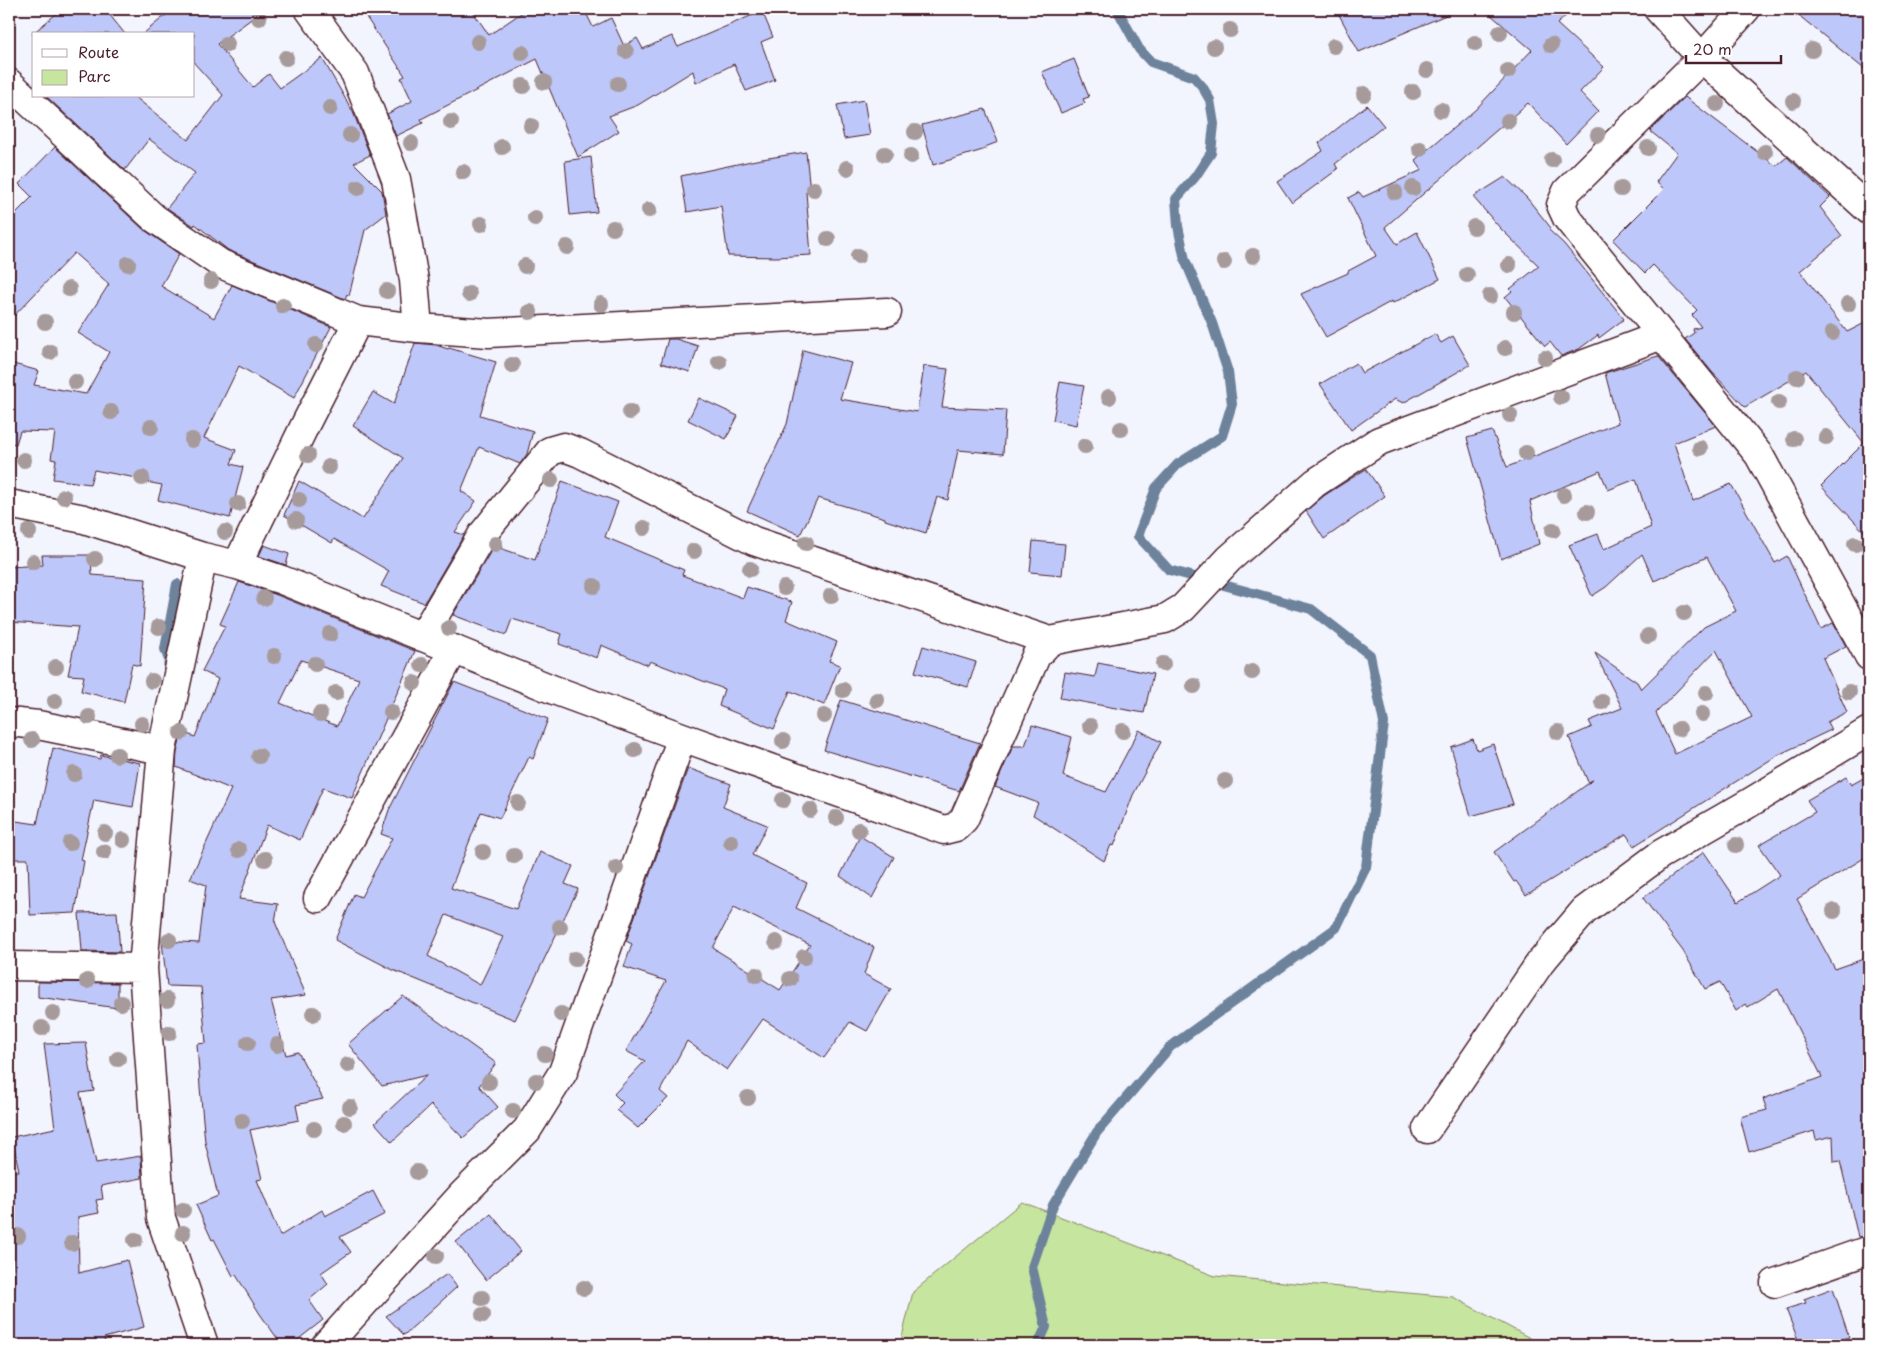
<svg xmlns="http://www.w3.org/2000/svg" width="1878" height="1354" font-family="'Playpen Sans',sans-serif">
  <rect width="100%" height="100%" fill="#f2f4fe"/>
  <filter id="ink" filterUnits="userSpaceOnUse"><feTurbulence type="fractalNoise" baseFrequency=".02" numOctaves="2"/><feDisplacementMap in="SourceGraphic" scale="10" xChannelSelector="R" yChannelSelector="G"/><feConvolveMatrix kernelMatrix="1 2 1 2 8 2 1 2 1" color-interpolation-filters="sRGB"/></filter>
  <g filter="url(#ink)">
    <path fill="#c6e59e" stroke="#888264" d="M1022,1202L1215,1276L1453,1297L1543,1345H900L913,1292Z"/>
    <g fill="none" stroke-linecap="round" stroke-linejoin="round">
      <path stroke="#6d829b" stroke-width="10" d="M168,669L169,660L165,649L177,584
        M1038,1345L1046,1327L1032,1267L1053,1205L1097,1132L1170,1047L1336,928L1366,867L1384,723L1370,655L1311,609L1169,570L1138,536L1156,488L1178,464L1222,436L1232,404L1228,372L1212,323L1185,260L1178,226L1176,199L1195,177L1211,153L1214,124L1210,100L1202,86L1194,77L1151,62L1139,49L1117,9"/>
    </g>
    <path fill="#bec7f9" stroke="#4a1f2b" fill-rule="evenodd" d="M62,9H105L125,34H32Z
      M173,9H265L217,44L253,87L269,74L280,88L322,58L353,112L370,155L354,163L382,191L386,214L365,230L349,296L347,294L345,299L228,250L195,224L194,226L167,208L195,173L149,139L125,170L46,96H134L188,140L223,95L194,63V34H143Z
      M380,9H471L489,35L527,9H584L593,27L611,18L624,46L637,38L643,49L672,36L678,47L762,11L773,37L761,42L775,80L746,91L734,64L696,83L693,71L638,105L609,116L619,131L578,157L537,59L421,119L423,123L396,136L387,114L412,101L401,78L405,76L366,17Z
      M1336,9H1460L1359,52Z
      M1484,9H1573L1557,24L1604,67L1580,92L1598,111L1566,144L1528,103L1385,227L1397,244L1417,232L1440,279L1393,303L1392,301L1326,337L1301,294L1348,273V271L1376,256L1348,198L1359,192L1363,197L1422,170L1415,160L1475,110L1532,50Z
      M1791,9H1869V73Z
      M1074,59L1089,97L1083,99L1085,103L1061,113L1042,72Z
      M1685,97L1776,166L1787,157L1830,197L1820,207L1842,236L1800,271L1847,332L1869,321V537L1821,486L1864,443L1806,371L1745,407L1712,372L1685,339L1694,333L1693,329L1701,327L1692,315L1697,310L1653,265L1645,273L1613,240L1664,189L1656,182L1677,153L1650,131Z
      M864,100L870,135L844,139L837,105Z
      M1367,105L1384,126L1335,164L1338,169L1292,203L1277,181L1323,151L1319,143Z
      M985,109L998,142L985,147L986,149L933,165L922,125Z
      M55,147L143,229L179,254L161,286L214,318L232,285L331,327L294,398L239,366L204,438L236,450L231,464L243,467L230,518L158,500L162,485L146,482L147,480L94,470L90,484L53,479L56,460L51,459L55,432L20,431L16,444L10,443V363L39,371L34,385L86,394L109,352L78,333L109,284L74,253L9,321V220L32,197L19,184Z
      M806,152L810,191L806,192L811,255L776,257L728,256L721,206L687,212L681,176L756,160Z
      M591,157L597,212L570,215L565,161Z
      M1505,177L1527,198L1551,228L1549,230L1564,244L1624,319L1599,338L1598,335L1579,349L1561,356L1550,342L1545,346L1505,297L1512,291L1510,289L1539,266L1501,229L1473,197Z
      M1435,334L1441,343L1453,336L1470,365L1403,403L1395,399L1351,430L1320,384L1356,363L1362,373Z
      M668,339H676L698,346L690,372L661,363Z
      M415,343L436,345L448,349L449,348L496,362L480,415L533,431L527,454L520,464L479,447L461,491L476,501L455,532L464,535L424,603L381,586L389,571L334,539L332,543L284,515L299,481L363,519L403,458L353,426L373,392L394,404Z
      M803,350L851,363L840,399L917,412L924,366L948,369L942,407L1006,410L1003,454L958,450L948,500L937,497L926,533L885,520V518L818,498L800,535L747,511L787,424Z
      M1658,356L1716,426L1674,443L1693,501L1731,484L1775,563L1787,556L1821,629L1833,623L1846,646L1823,658L1847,712L1827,722L1831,730L1778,755L1634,846L1626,834L1526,895L1516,881L1514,882L1494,852L1593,780L1588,782L1569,737L1592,727L1589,721L1622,708L1595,653L1637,682L1641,689L1704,627L1736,611L1707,557L1654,581L1642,554L1606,587L1592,596L1569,545L1598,534L1604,549L1651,527L1636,479L1608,490L1600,471L1530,501L1539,544L1501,559L1467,438L1492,431L1507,467L1618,423L1605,373ZM1716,650L1752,717L1675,754L1656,713Z
      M1060,382L1084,386L1076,425L1053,420Z
      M699,398L738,416L726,439L688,420Z
      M1366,469L1385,496L1324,539L1306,511L1325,495Z
      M562,481L618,502L605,537L684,570L682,575L743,598L747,587L792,602L786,620L837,642L829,661L840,665L824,705L790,691L774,729L719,706L724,689L650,661L648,665L601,645L597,658L559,644L562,634L512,619L506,635L453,615L494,546L535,560Z
      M1033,541L1065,544L1062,575L1030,572Z
      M264,545L289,554L286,565L259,556Z
      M42,555H91L92,575L146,579L140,666L132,664L124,702L81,691L84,676L68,675L78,627L9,622V567L43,565Z
      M239,582L277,595L415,651L352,798L323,788L300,840L267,825L239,899L278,904L275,922L306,995L271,1000L286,1055L298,1052L323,1099L296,1105L299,1120L250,1130L262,1179L257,1180L280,1236L322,1210L325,1216L373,1191L385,1214L340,1237L351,1252L321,1273L328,1284L309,1300L323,1320L291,1345H282L260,1314L236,1275L233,1276L214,1239L212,1240L196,1205L218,1196L205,1142L200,1087L197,1044L206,1043L201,987L167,986L162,941L199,943L206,885L190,879L231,789L176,767L177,752L182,732L195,737L218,679L202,671L225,626L220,624ZM301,660L359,679L337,726L280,703Z
      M923,646L976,662L968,687L915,672Z
      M1098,663L1153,674L1144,713L1060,698L1065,672L1095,677Z
      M454,682L548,719L533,759L529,757L500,818L481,812L451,888L516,909L540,852L573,866L565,884L578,889L515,1020L393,970L335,940L354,894L361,897L392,838L381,834L389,810ZM446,915L503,937L480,985L428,956Z
      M841,700L980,743L959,791L824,750Z
      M1032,725L1072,737L1063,776L1106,792L1139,730L1161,742L1133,795L1114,846L1111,845L1104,861L1035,816L1033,815L1038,803L995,787L1013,746H1025Z
      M1473,739L1477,750L1493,744L1513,804L1471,816L1451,747Z
      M53,748L100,759L101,755L140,763L133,807L94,800L81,860L84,861L75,913L30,915L28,859H9V820L37,824Z
      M688,768L731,784L723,807L767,825L752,855L807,883L796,908L874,947L864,974L891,989L867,1031L850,1022L824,1058L763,1019L727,1070L687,1041L660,1091L668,1098L638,1128L616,1110L623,1103L614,1094L645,1061L626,1051L666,981L624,967L632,944L626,941ZM734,907L810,945L780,990L713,948Z
      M1869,775V855L1797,899L1835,969L1869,957V1235L1858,1237L1840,1161L1834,1162L1833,1136L1816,1140L1814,1131L1749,1152L1740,1117L1767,1110L1763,1099L1822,1077L1778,989L1748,1007L1746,1004L1736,1011L1720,982L1705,989L1683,951L1643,898L1704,852L1738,902L1780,875L1759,845L1815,812L1807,800L1846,777L1851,785Z
      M860,836L894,857L872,898L840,876Z
      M117,912L120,952L82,951L79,913Z
      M38,982L118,983V1008L38,997Z
      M403,996L496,1063L479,1086L498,1107L463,1138L431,1105L392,1142L375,1123L427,1075L382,1086L348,1044Z
      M86,1043L94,1091L80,1093L96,1163L141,1156L142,1178L101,1186L103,1199L96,1200L99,1213L78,1217L79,1273L127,1260L144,1327L104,1338L106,1345H9V1299H11V1286H15L11,1215H9V1172L19,1171L12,1137L55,1128L44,1044Z
      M491,1214L521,1251L486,1280L456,1242Z
      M447,1274L457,1287L404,1335L386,1316Z
      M1833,1288L1849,1337L1826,1345H1800L1786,1309L1806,1303L1804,1299Z"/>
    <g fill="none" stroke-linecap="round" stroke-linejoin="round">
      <defs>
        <path id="minor" d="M309,9L355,73L396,179L414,280L418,328
          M1658,9L1702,58L1869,210
          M1746,9L1702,58L1567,191L1561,205L1567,218L1759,455L1869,656
          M9,83L154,218L221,264L358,321L418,328L489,333L887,312
          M9,504L84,519L203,557L237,565L282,580L554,690L682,737L944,830L956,827L964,819L1036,656L1050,641L1165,619L1183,608L1229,559L1315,483L1379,441L1662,335
          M203,557L162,750L143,968L161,1218L204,1345
          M237,565L306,423L358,321
          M422,637L482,535L550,451L564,447L580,453L754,541L1050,641
          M9,722L38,725L162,750
          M318,898L454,649
          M9,966L143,968
          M1427,1129L1540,963L1584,911L1661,854L1746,805L1869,731
          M1775,1283L1869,1250
          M326,1345L463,1194L527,1130L563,1072L682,737"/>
      </defs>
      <use href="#minor" stroke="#4a1f2b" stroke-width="31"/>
      <use href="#minor" stroke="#fff" stroke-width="28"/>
    </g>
    <g fill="#a79a9a">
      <circle cx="259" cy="18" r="8"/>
      <circle cx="1230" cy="30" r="8"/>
      <circle cx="1500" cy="33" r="8"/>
      <circle cx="478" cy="42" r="8"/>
      <circle cx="1475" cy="43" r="8"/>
      <circle cx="227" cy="44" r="8"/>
      <circle cx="1551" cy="45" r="8"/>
      <circle cx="1334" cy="46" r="8"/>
      <circle cx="1214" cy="47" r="8"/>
      <circle cx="1812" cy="50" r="8"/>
      <circle cx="626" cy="51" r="8"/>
      <circle cx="522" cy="53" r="8"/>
      <circle cx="286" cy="58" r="8"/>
      <circle cx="1427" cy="70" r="8"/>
      <circle cx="1508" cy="71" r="8"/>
      <circle cx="544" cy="82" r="8"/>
      <circle cx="618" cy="84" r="8"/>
      <circle cx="523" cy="86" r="8"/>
      <circle cx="1413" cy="92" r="8"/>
      <circle cx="1364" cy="94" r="8"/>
      <circle cx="1793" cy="101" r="8"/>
      <circle cx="1717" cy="104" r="8"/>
      <circle cx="330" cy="108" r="8"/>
      <circle cx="1441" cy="110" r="8"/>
      <circle cx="1508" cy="121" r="8"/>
      <circle cx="451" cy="122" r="8"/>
      <circle cx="531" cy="126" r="8"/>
      <circle cx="915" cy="132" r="8"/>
      <circle cx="350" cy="135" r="8"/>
      <circle cx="1598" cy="135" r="8"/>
      <circle cx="411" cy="143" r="8"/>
      <circle cx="502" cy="147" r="8"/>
      <circle cx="1648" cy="148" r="8"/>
      <circle cx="1420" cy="149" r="8"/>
      <circle cx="1765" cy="152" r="8"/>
      <circle cx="885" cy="154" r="8"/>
      <circle cx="911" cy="156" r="8"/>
      <circle cx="1552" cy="160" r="8"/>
      <circle cx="847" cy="168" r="8"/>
      <circle cx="463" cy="172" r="8"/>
      <circle cx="358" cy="188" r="8"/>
      <circle cx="1413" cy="188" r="8"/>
      <circle cx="814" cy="189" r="8"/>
      <circle cx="1621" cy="189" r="8"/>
      <circle cx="1395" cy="192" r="8"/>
      <circle cx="649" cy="210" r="8"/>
      <circle cx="535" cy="218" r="8"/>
      <circle cx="481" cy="224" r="8"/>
      <circle cx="1474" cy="227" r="8"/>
      <circle cx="613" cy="228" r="8"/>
      <circle cx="828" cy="239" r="8"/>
      <circle cx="567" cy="247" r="8"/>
      <circle cx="858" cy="256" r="8"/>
      <circle cx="1253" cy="256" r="8"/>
      <circle cx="1224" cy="262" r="8"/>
      <circle cx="128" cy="264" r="8"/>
      <circle cx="1509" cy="265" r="8"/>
      <circle cx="525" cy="266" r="8"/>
      <circle cx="1467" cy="275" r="8"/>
      <circle cx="211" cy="281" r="8"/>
      <circle cx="69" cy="289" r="8"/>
      <circle cx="387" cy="291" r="8"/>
      <circle cx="469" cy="294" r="8"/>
      <circle cx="1490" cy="296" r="8"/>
      <circle cx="601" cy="304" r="8"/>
      <circle cx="1848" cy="304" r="8"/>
      <circle cx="283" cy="306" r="8"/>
      <circle cx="530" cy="312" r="8"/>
      <circle cx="1514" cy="312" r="8"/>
      <circle cx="45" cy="322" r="8"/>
      <circle cx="1832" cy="333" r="8"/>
      <circle cx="316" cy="345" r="8"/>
      <circle cx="1505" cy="348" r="8"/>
      <circle cx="50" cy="352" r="8"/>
      <circle cx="1545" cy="358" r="8"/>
      <circle cx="719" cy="362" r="8"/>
      <circle cx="512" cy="365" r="8"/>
      <circle cx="1797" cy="377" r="8"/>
      <circle cx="75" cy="382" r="8"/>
      <circle cx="1109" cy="397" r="8"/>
      <circle cx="1561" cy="397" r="8"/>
      <circle cx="1779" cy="402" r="8"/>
      <circle cx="111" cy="412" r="8"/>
      <circle cx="630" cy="412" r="8"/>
      <circle cx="1510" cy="415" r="8"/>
      <circle cx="151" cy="427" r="8"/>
      <circle cx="1121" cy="429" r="8"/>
      <circle cx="1826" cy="437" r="8"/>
      <circle cx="1794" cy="439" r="8"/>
      <circle cx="192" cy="440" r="8"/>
      <circle cx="1085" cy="446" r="8"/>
      <circle cx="1700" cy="448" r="8"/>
      <circle cx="1526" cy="453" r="8"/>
      <circle cx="308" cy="455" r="8"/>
      <circle cx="24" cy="460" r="8"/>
      <circle cx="329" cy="467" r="8"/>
      <circle cx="142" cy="478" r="8"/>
      <circle cx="551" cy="480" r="8"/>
      <circle cx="1564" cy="495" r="8"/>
      <circle cx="64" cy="497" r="8"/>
      <circle cx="299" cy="500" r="8"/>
      <circle cx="238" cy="504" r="8"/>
      <circle cx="1587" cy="512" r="8"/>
      <circle cx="296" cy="520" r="8"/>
      <circle cx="644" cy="528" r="8"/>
      <circle cx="1553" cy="530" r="8"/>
      <circle cx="29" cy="532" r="8"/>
      <circle cx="225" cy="532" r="8"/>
      <circle cx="806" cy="543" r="8"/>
      <circle cx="495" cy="544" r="8"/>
      <circle cx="1855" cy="544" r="8"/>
      <circle cx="694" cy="551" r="8"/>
      <circle cx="95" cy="559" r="8"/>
      <circle cx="33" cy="562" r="8"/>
      <circle cx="750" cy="569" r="8"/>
      <circle cx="594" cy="586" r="8"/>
      <circle cx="784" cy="588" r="8"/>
      <circle cx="831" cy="596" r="8"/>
      <circle cx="264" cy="598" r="8"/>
      <circle cx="1684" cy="613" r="8"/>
      <circle cx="159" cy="627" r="8"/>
      <circle cx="449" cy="628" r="8"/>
      <circle cx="330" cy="634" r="8"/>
      <circle cx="1648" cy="636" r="8"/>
      <circle cx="274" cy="656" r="8"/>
      <circle cx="315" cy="664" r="8"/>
      <circle cx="1163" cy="664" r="8"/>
      <circle cx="422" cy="665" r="8"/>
      <circle cx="56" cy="667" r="8"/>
      <circle cx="1252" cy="672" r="8"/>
      <circle cx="152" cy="681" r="8"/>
      <circle cx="414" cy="683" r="8"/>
      <circle cx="1194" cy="686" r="8"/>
      <circle cx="843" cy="690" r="8"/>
      <circle cx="1849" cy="692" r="8"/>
      <circle cx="336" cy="693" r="8"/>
      <circle cx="1706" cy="693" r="8"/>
      <circle cx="877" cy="700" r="8"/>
      <circle cx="55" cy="701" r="8"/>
      <circle cx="1602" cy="702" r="8"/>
      <circle cx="391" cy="712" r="8"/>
      <circle cx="320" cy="714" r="8"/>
      <circle cx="1702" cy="714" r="8"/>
      <circle cx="824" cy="716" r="8"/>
      <circle cx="89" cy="717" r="8"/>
      <circle cx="142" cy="724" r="8"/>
      <circle cx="1090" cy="726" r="8"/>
      <circle cx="1679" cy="729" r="8"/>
      <circle cx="1123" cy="731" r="8"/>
      <circle cx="1558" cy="732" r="8"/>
      <circle cx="181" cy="733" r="8"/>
      <circle cx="32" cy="740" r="8"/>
      <circle cx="783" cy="741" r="8"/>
      <circle cx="635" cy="750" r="8"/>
      <circle cx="117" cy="755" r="8"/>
      <circle cx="259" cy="756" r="8"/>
      <circle cx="74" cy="774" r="8"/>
      <circle cx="1225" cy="781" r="8"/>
      <circle cx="783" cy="800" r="8"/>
      <circle cx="518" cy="803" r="8"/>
      <circle cx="810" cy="810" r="8"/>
      <circle cx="836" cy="818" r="8"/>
      <circle cx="859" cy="830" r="8"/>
      <circle cx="105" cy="833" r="8"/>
      <circle cx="123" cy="840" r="8"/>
      <circle cx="731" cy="842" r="8"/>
      <circle cx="70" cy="843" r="8"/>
      <circle cx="1736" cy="845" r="8"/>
      <circle cx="239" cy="850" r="8"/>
      <circle cx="104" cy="852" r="8"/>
      <circle cx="483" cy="852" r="8"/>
      <circle cx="514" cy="856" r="8"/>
      <circle cx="265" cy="859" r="8"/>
      <circle cx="616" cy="868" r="8"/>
      <circle cx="1834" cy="911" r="8"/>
      <circle cx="560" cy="927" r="8"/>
      <circle cx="169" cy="940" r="8"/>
      <circle cx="776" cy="942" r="8"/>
      <circle cx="804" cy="957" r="8"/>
      <circle cx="575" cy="959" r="8"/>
      <circle cx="756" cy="975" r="8"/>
      <circle cx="790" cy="979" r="8"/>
      <circle cx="87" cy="981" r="8"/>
      <circle cx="167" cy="1000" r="8"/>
      <circle cx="121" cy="1003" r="8"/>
      <circle cx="53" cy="1013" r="8"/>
      <circle cx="313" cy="1014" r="8"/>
      <circle cx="561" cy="1014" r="8"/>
      <circle cx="42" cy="1028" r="8"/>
      <circle cx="169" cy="1033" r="8"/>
      <circle cx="248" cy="1043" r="8"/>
      <circle cx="277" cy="1045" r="8"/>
      <circle cx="545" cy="1054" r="8"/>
      <circle cx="118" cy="1059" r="8"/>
      <circle cx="348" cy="1065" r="8"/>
      <circle cx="536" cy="1081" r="8"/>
      <circle cx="489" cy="1082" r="8"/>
      <circle cx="748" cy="1098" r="8"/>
      <circle cx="350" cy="1107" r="8"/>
      <circle cx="513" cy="1111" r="8"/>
      <circle cx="242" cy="1121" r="8"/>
      <circle cx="344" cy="1123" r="8"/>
      <circle cx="314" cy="1129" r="8"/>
      <circle cx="417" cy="1172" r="8"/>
      <circle cx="183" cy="1210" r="8"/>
      <circle cx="183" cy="1233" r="8"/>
      <circle cx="18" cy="1236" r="8"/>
      <circle cx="135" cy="1240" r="8"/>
      <circle cx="72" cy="1243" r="8"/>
      <circle cx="436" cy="1256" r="8"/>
      <circle cx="584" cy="1288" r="8"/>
      <circle cx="482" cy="1298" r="8"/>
      <circle cx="483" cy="1315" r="8"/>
    </g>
  </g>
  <rect width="1878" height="1354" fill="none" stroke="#fff" stroke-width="30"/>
  <rect x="15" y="15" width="1848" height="1324" fill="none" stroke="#4a1f2b" stroke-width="2" filter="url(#ink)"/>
  <rect x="32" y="32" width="162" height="65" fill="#ffffff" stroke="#b7a5aa"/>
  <rect x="42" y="49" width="25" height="8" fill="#ffffff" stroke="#b7a5aa"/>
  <text x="78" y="58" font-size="15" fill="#4a1f2b">Route</text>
  <rect x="42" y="70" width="25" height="15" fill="#c6e59e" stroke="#b7a5aa"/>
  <text x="78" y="82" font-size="15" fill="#4a1f2b">Parc</text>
  <path d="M1686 55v8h95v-8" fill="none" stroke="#4a1f2b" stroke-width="2.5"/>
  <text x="1693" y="55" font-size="15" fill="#4a1f2b" stroke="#ffffff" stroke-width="4" paint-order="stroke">20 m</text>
</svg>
